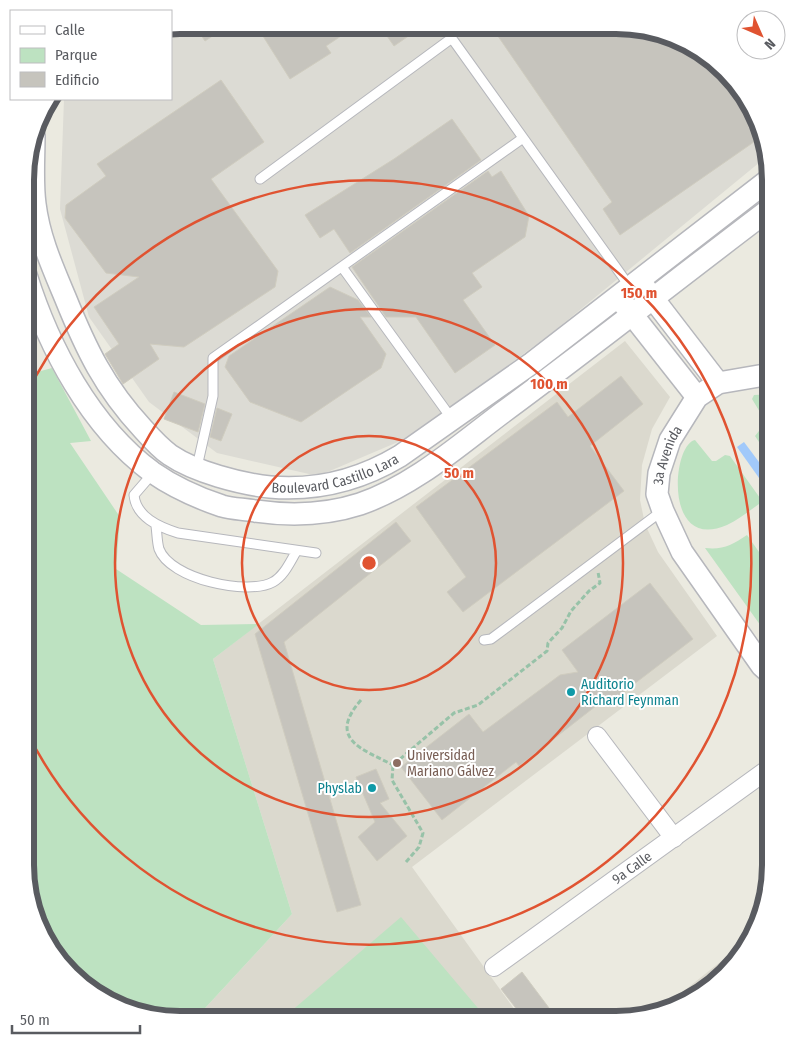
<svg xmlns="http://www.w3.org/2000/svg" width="796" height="1045" font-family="'Fira Sans Condensed',sans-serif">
  <rect width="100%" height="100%" fill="#ebeae0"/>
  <path fill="#dcdbd4" d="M179,25L637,26L703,51L755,111L766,157L553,332L412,436L318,476L217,453L149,402L89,317L60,209L64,99H171V26Z"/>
  <path fill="#dbd9ce" d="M625,341L670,397L652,429L642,465L640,500L645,524L658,552L717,636L412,867L522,1020L195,1019L292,914L213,659Z
    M749,939L745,952L685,1004L660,1010Z"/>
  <path fill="#bde2c1" d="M52,368L91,441L70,443L120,517L116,569L201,625L259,624L213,659L292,914L195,1019H160L93,994L41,934L25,866L26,375Z
    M771,394V460L755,436L766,422L752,399L754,395Z
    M695,440L712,461H716L725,455L730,456L760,498L759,504C749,511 738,520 727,525C663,553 672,444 695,440Z
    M747,535L771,569V640L705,548C723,550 732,545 747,535Z
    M401,917L488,1020L282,1019Z"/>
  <path fill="#a1c9fa" d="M744,442L771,478L769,492L737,447Z"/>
  <path fill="#c6c4bd" stroke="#cfccbf" d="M194,25H229L205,41Z
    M256,25H320L356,26L326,46L331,53L290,79Z
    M380,26H423L394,46Z
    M491,26H637L703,51L755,111L761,137L620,235L603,209L612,202Z
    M221,80L264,142L211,179L278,271L275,287L184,347L150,344L159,359L123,384L105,354L119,344L94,307L139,277L106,273L65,218L66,205L106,176L97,164Z
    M452,119L481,160L350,253L334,229L320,238L305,215L394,159Z
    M488,171L492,177L501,171L529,216L525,237L472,273L482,287L463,300L495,345L455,373L416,317H386L352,267Z
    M330,287L358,300L371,317H360L386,354L381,368L301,422L250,402L225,367L229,356Z
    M621,376L643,404L590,446L624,491L463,612L447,592L466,577L416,507L557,402L568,417Z
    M174,392L205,404L198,432L164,419Z
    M217,408L232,414L221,441L210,437Z
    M396,522L411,541L284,642L361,905L337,912L255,634Z
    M650,583L693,639L604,707L601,702L519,766L516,762L442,820L401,767L469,714L483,732L560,675L578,672L562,650Z
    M376,769L389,799L380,803L407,836L377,861L358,837L375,822L356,777Z
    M522,972L558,1020H525L501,989Z"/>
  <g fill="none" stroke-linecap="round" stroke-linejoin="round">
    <defs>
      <path id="service" d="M443,26L630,287
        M260,179L452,38
        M342,267L452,419
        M197,467L213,396V358L523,138
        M153,473L134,495C136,517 159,527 178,533L316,553
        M156,526C157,533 157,542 159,549C170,579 248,596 273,582C284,576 290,562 296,552
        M484,640L491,639L662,511"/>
      <g id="minor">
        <path d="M597,736L674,838"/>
        <path id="s1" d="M494,967L771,767"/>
      </g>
      <g id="tertiary">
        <path id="s2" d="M34,136C34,158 32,182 35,204C39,237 52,266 65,297C86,349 104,387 143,429C151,438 160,448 170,455C195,472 241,484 270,487C316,491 360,480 400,456L532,363L771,178"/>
        <path d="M26,275C49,348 90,426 152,472C172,486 198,498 222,506C232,509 244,509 255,511C290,516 326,515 360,504C413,486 458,446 502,413C593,346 681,276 771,208"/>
        <path d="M645,288L718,383"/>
        <path d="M623,303L697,397"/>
        <path id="s3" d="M771,674L762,666L682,552L663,511L657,494L659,473L670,440L697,397L718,383L771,374"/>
      </g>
    </defs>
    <use href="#service" stroke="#b6b7bc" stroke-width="11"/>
    <use href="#minor" stroke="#b6b7bc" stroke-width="20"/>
    <use href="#tertiary" stroke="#b6b7bc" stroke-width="24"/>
    <path stroke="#97c2a8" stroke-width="3" stroke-dasharray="5 2.5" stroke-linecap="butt" d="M361,700C327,739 362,749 393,765
      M406,862L419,847L423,833L392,780L393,765L454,713L478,705L547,651L548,643L562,628L571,611L589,591L600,583L598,572"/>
    <use href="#service" stroke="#fff" stroke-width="9"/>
    <use href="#minor" stroke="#fff" stroke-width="18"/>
    <use href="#tertiary" stroke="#fff" stroke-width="21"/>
  </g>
  <g fill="none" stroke="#e05331" stroke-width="2.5">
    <circle cx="369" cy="563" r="127"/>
    <circle cx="369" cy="563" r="254"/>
    <path d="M27 393A382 382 0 1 1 26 730"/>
  </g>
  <g fill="#0f9aa8" stroke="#fff" stroke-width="2">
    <circle cx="571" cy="692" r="5"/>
    <circle cx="372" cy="788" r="5"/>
  </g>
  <circle fill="#8d6e63" stroke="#fff" stroke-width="2" cx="397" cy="763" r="5"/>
  <g text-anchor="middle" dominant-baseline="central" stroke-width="4" stroke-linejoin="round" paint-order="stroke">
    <g font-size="14" fill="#595b60" stroke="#fff">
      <text stroke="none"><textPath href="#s3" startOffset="255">3a Avenida</textPath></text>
      <text stroke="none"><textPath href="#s2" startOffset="531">Boulevard Castillo Lara</textPath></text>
      <text stroke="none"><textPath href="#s1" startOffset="170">9a Calle</textPath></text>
    </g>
    <g font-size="14" fill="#0d838f" stroke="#fff" text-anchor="start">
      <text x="581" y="684">Auditorio<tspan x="581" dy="16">Richard Feynman</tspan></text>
      <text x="362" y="788" text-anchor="end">Physlab</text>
    </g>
    <g font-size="14" fill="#785e54" stroke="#fff" text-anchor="start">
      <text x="407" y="755">Universidad<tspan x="407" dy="16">Mariano Gálvez</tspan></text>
    </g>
  </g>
  <path d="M0 0H796V1045H0ZM180 34H616A146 146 0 0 1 762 180V865A146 146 0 0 1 616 1011H180A146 146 0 0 1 34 865V180A146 146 0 0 1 180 34Z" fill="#fff" fill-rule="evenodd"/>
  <path fill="none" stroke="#595b60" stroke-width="6" d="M180 34H616A146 146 0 0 1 762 180V865A146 146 0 0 1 616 1011H180A146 146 0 0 1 34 865V180A146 146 0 0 1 180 34Z"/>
  <circle cx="369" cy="563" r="8" fill="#e05331" stroke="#fff" stroke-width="2.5"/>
  <g font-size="15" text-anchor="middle" font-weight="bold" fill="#e05331" stroke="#fff" stroke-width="4" stroke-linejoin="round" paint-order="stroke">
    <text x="639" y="298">150 m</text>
    <text x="549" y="389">100 m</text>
    <text x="459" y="478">50 m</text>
  </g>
  <rect x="10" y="10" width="162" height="90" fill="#ffffff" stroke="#bdbdbf"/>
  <rect x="20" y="26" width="25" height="8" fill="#ffffff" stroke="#bdbdbf"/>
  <text x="55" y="35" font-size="15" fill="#595b60">Calle</text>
  <rect x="20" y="48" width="25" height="15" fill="#bde2c1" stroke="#bdbdbf"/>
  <text x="55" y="60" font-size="15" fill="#595b60">Parque</text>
  <rect x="20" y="72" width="25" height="15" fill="#c6c4bd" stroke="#bdbdbf"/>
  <text x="55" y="85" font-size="15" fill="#595b60">Edificio</text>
  <g transform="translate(761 35) rotate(135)"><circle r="24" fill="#ffffff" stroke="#bdbdbf"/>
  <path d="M0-4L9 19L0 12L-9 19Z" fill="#e05331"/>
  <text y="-8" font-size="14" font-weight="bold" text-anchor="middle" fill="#595b60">N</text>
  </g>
  <path d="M12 1025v8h128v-8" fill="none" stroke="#595b60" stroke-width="2.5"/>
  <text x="20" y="1025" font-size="15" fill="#595b60" stroke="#ffffff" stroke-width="4" paint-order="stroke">50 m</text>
</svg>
